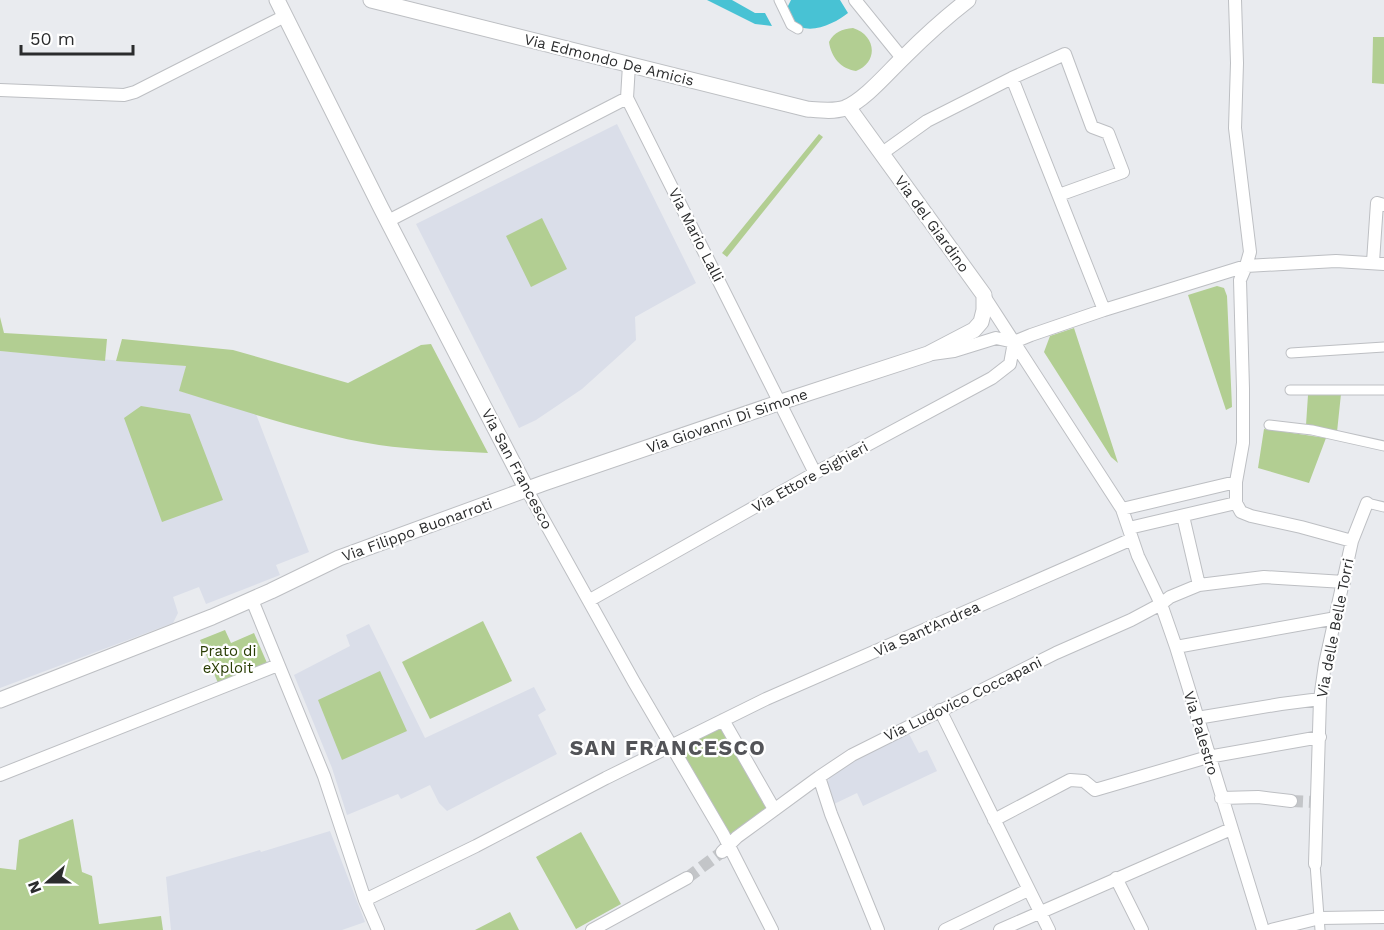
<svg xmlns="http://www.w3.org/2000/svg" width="1384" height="930" font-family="'Work Sans',sans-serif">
  <rect width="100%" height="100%" fill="#e9ebef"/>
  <path fill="#dadee9" d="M617,124L696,283L635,317L636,340L622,353L582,389L536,420L519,428L416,224Z
    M0,351L186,366L180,391L256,414L309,552L276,565L280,575L206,604L199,587L173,597L178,613L173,623L0,688Z
    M369,624L425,738L534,687L546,710L538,715L557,754L447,811L439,803L430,785L401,799L398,794L347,815L332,768L294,675L350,646L346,635Z
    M908,732L919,753L927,750L937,771L863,806L857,793L832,805L827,786L829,778L834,771Z
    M330,831L365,922L342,930H171L166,877L260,850L261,852Z"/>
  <path fill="#b2ce92" d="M853,28C876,35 879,62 856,71C841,69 831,57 829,42C834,32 842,29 853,28Z
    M1373,37H1384V84L1372,83Z
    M819,134L823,137L727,257L722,253Z
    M542,218L567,269L531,287L506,236Z
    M1217,286L1224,288L1227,296L1232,407L1226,410L1188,295Z
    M0,317L4,333L107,339L105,361L0,351Z
    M1074,328L1118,463L1111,457L1044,352L1050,336Z
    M122,339L233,350L348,383L421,345L431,344L488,453C452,451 414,450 379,445C311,434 245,411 179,391L186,366L116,361Z
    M1341,394L1337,432L1306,425L1308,395Z
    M141,406L190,414L223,500L162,522L124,418Z
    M1264,429L1326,438L1309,483L1258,468Z
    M483,621L512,681L430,719L402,662Z
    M225,630L231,643L254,633L267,663L218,683L200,640Z
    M380,671L407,731L342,760L318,700Z
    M723,720L774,809L729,844L672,746Z
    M73,819L82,872L92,876L99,924L161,916L163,930H0V868L16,870L19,840Z
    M581,832L621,904L576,929L536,857Z
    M510,912L519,930H475Z"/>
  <path fill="#48c2d4" d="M707,0H732L755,13H765L772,26L755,24Z
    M791,0H840L848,13C836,23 806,38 793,21C791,18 789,12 787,8Z"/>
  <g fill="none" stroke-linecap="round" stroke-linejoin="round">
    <path stroke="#c3c5c8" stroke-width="12" stroke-dasharray="12 6" stroke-linecap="butt" d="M1291,801L1312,802
      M687,878L722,852"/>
    <defs>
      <path id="pedestrian" d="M779,0L791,25L798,29
        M1291,353L1384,347
        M1290,390H1384
        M1269,425L1312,430L1384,446
        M1367,503L1384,507
        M1315,864L1320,930"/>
      <path id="minor" d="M855,0L902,58
        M629,65L627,98L815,473
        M1012,78L1065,54L1092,127L1108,133L1123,172L1059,195
        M0,90L124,95L135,92L285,16
        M881,154L927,121L1012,78L1104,310
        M388,221L627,98
        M1373,262L1377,203L1384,205
        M984,296L1122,509L1138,556L1161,604L1176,647L1263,930
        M1014,342L1031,335L1104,310L1246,266L1336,261L1384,264
        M932,354L954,351L996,338L1014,342
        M527,490L634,682L723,834L772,930
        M1236,503L1241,512L1251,516L1301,527L1352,541
        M1122,509L1236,482
        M1183,516L1199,585
        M1129,528L1236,503V482L1243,443V389L1240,280L1246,266L1250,252L1235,128L1237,63L1235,0
        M252,600L324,776L365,900L378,930
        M590,600L815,473L992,378L1010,364L1014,342
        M1176,647L1336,618
        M940,710L1049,930
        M1197,718L1281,704L1320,699
        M723,720L774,809
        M0,775L278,665
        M819,777L831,814L878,930
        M1221,798L1258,797L1291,801
        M994,820L1070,780L1084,781L1095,790L1208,757L1320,737
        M722,852L737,837L819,777L852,755L1056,653L1131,620L1161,604L1170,597L1199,585L1264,577L1344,582
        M1315,864L1320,699L1325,664L1352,541L1367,503
        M1116,878L1142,930
        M365,900L476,846L606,778L766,699L1132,539
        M592,930L687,878
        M945,930L1028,890
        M1000,930L1231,829
        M1271,930L1320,918L1384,917"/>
      <path id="tertiary" d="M277,0L381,208L527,490
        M371,0L807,109C819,110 834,112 845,108C865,100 889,71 905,56C925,36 946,17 968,0
        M0,700L212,617L271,591L339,558L544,483L787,400L928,354L974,330L981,322L984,310V295L848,107"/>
    </defs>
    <use href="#pedestrian" stroke="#bdbfc3" stroke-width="11"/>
    <use href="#minor" stroke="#bdbfc3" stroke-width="14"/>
    <use href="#tertiary" stroke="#bdbfc3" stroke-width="17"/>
    <use href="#pedestrian" stroke="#fff" stroke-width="9"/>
    <use href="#minor" stroke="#fff" stroke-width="12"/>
    <use href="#tertiary" stroke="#fff" stroke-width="15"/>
  </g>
  <g text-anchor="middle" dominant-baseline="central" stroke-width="4.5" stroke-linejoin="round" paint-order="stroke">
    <g font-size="15" fill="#2b2c2d" stroke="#fff">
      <text transform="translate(609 60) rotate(14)">Via Edmondo De Amicis</text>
      <text transform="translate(932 224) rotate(54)">Via del Giardino</text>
      <text transform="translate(696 235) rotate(63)">Via Mario Lalli</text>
      <text transform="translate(727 421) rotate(-19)">Via Giovanni Di Simone</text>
      <text transform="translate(517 469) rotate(62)">Via San Francesco</text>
      <text transform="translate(810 477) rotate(-29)">Via Ettore Sighieri</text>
      <text transform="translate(417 530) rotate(-20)">Via Filippo Buonarroti</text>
      <text transform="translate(1335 628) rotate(-79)">Via delle Belle Torri</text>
      <text transform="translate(927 629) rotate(-24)">Via Sant'Andrea</text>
      <text transform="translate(963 699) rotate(-26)">Via Ludovico Coccapani</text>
      <text transform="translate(1201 733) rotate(73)">Via Palestro</text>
    </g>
    <g font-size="15" fill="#293d04" stroke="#fff">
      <text x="228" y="651">Prato di<tspan x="228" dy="17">eXploit</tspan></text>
    </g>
    <g font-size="21" font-weight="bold" letter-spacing="1.5" fill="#535458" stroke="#fff">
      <text x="668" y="747">SAN FRANCESCO</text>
    </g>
  </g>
  <g transform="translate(48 882) rotate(249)" stroke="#ffffff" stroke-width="4.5" paint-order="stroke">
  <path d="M0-4.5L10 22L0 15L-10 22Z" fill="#2b2c2d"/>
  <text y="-9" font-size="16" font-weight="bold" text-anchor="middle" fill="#2b2c2d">N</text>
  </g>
  <path d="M21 45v9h112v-9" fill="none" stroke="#2b2c2d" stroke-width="3"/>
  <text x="30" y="45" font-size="18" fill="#2b2c2d" stroke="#ffffff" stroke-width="4.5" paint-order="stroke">50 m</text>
</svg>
